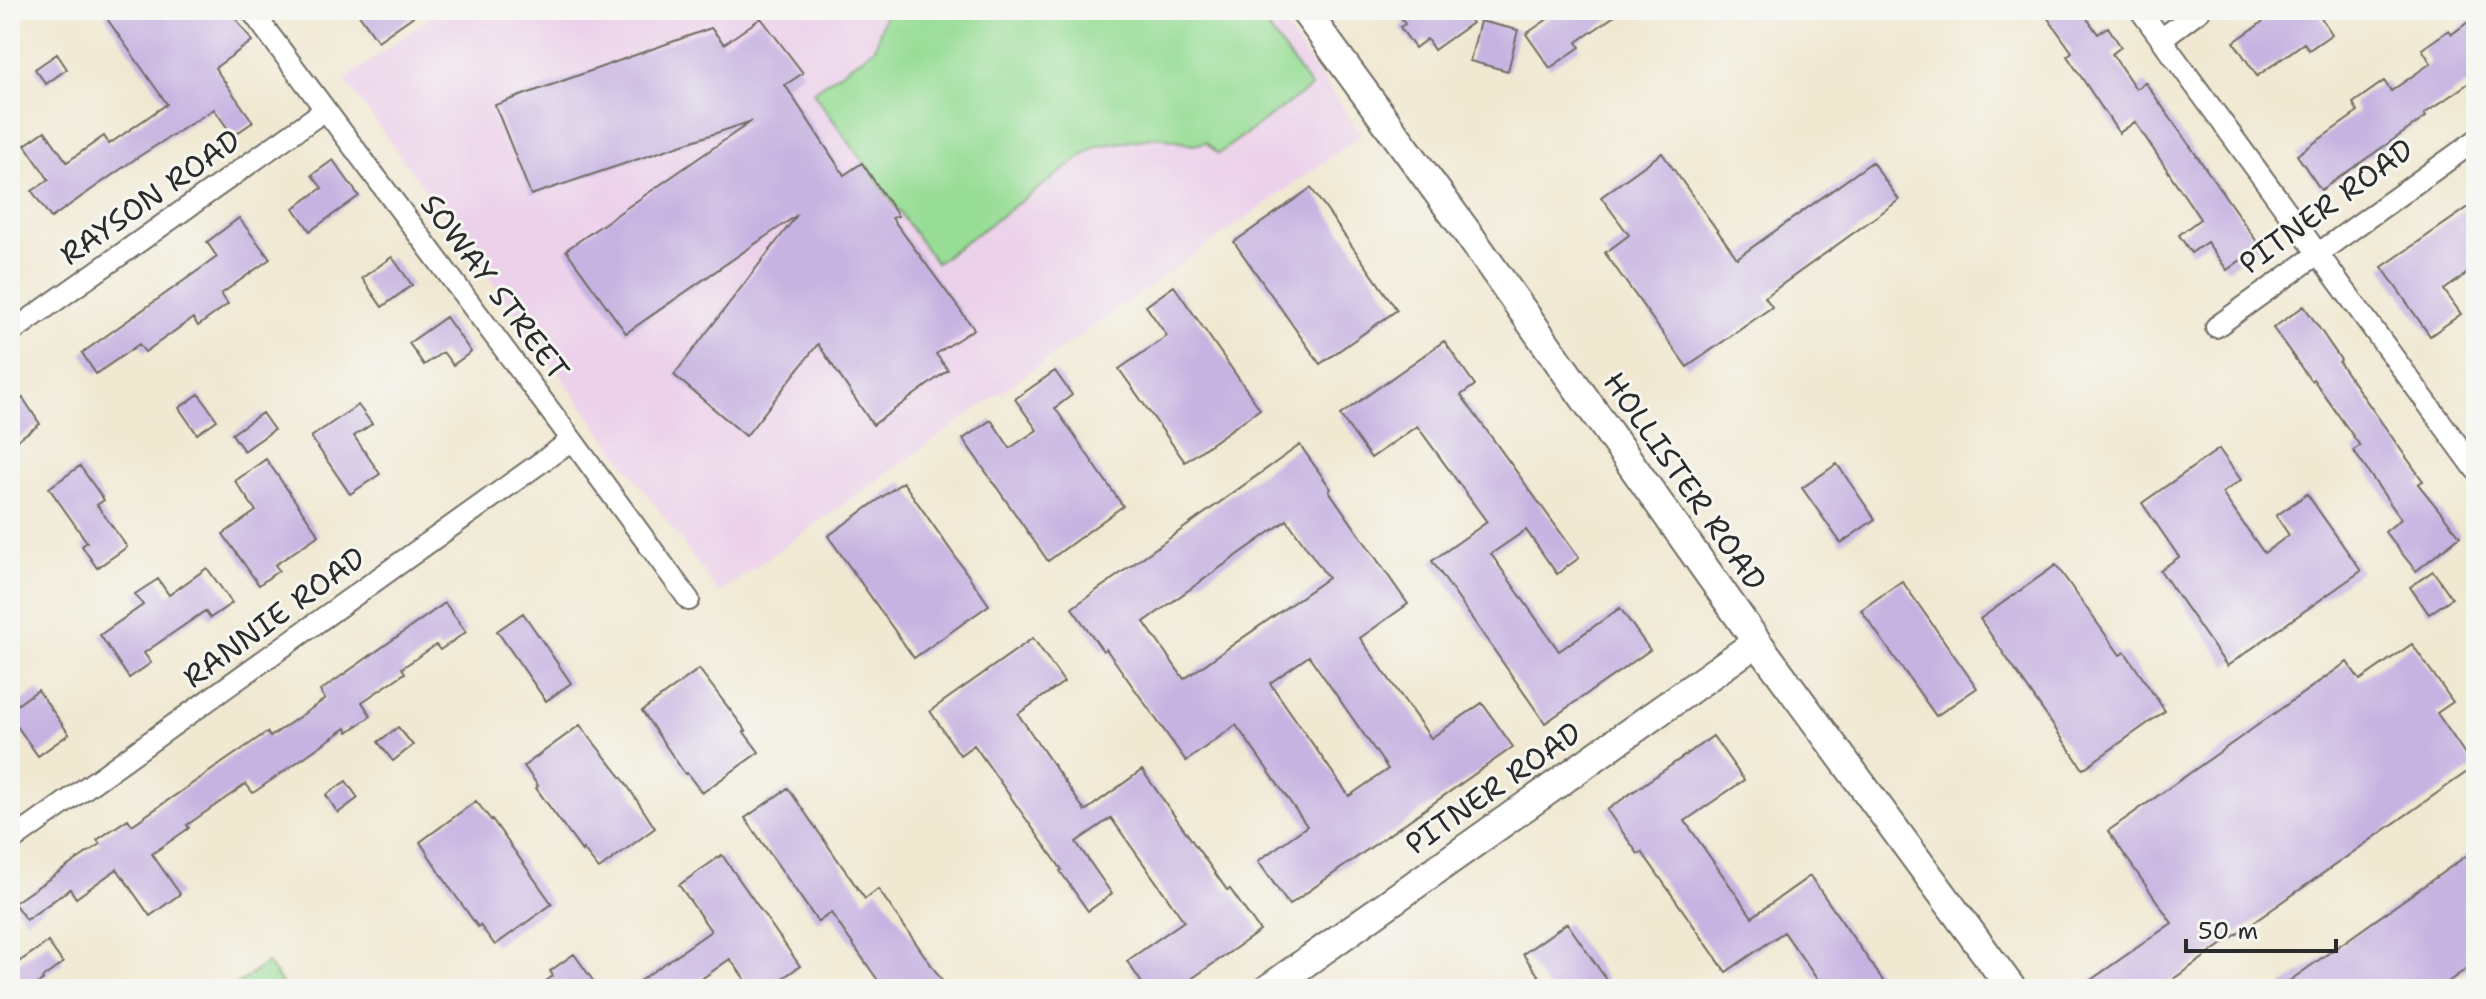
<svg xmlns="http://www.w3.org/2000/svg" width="2486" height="999" font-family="'Shantell Sans',sans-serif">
  <rect width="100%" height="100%" fill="#f6f6f2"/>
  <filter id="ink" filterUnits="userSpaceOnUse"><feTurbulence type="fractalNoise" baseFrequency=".0125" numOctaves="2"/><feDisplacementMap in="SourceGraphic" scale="16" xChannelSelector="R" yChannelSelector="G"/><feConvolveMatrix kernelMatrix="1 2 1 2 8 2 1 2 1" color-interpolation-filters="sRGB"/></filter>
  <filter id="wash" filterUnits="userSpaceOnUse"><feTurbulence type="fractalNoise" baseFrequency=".006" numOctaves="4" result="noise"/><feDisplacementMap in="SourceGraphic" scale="32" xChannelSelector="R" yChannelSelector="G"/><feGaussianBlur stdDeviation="1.8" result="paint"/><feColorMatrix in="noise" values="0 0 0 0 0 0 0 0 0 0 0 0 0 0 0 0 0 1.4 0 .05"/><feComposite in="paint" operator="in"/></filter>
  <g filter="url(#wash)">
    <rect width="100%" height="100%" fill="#f0e8d1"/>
    <path fill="#ecd1ea" d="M440,10H1273L1362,135L719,593L345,80Z"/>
    <path fill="#98dd96" stroke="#628460" stroke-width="2" d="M886,10H1255L1311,87L1218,154L1206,142L1193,145L1158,137L1097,146L936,263L813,92L875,48Z
      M267,963L286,989H231Z"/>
    <g id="blocks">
      <path fill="#c7b3e1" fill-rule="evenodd" d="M113,10H230L252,41L215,68L253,122L233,136L214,109L138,157L51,218L32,191L49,180L25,145L45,131L67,162L104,136L109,144L167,104L105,16Z
        M356,10H422L378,41Z
        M1396,10H1462L1472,23L1434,50L1427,39L1415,48L1400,27L1405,24Z
        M1561,10H1623L1577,42L1580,47L1550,68L1526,34Z
        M2042,10H2081L2098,34L2108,27L2121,47L2112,54L2136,89L2145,82L2260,246L2227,270L2207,242L2191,253L2179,235L2200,219L2135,122L2119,133L2067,56L2072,52Z
        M2280,10H2316L2332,34L2309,50L2304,43L2257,76L2234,42Z
        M2476,16V78L2424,114L2426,117L2321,190L2297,155L2358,112L2353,103L2384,81L2391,91L2431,63L2422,49L2449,30L2452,34Z
        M761,18L803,73L785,85L844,175L862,163L898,216L892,218L974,329L936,354L948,370L873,425L818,344L746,436L674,375L797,215L626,333L566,250L752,121L531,195L495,105L711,28L724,44Z
        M1480,21L1518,30L1508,71L1470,61Z
        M57,54L67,69L46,84L35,69Z
        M1662,153L1737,258L1872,162L1899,200L1765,297L1772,307L1687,367L1605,253L1629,235L1601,197Z
        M333,160L359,196L310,231L294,208L322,188L312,175Z
        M1311,188L1397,310L1320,364L1234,242Z
        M2476,202V267L2444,290L2461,314L2430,336L2382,267Z
        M239,218L270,259L221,294L228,304L198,326L193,318L145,352L139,344L96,374L82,353L217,257L207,242Z
        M392,257L412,285L382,307L362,278Z
        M1174,286L1260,409L1185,462L1119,369L1167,336L1146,306Z
        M2304,306L2341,360L2339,362L2423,481L2418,484L2460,536L2416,571L2385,532L2401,519L2353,450L2360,446L2313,379L2311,381L2273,328Z
        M446,317L471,352L453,365L443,352L424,365L409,343Z
        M1444,341L1475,385L1461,395L1579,558L1557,574L1526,530L1491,554L1559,651L1620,608L1650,650L1545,723L1432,561L1487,522L1417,426L1371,458L1340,415Z
        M1055,371L1072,395L1055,408L1123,506L1048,561L963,439L991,420L1010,448L1037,430L1015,399Z
        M199,394L217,420L197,434L179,408Z
        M23,398L40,424L10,445V407Z
        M358,405L372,424L354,436L380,474L350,494L311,437Z
        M262,413L274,430L244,451L232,434Z
        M1300,445L1331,489L1329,491L1408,604L1360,638L1431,738L1482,703L1513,747L1289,905L1258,861L1307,826L1236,725L1186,761L1106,649L1103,651L1072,608ZM1287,520L1328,578L1184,679L1144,622ZM1309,656L1388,769L1349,796L1270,683Z
        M2219,449L2241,480L2222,493L2264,553L2289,535L2276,516L2307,494L2361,571L2227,666L2160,570L2179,557L2142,503Z
        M266,459L319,535L275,565L279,570L259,585L223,534L256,511L235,481Z
        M1837,464L1875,519L1841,543L1802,488Z
        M80,466L104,500L97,505L127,547L97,568L82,546L87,542L49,488Z
        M903,482L989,605L914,658L828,536Z
        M2056,565L2120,655L2125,652L2165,711L2083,769L1980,619Z
        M207,568L232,603L210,618L205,611L144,653L151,663L129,678L100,635L143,605L135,594L158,579L169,595Z
        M2433,571L2452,598L2429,614L2410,587Z
        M1902,581L1977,688L1936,716L1861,610Z
        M445,603L466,632L440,650L436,645L402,668L405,673L362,702L371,716L348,732L346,728L253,793L246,784L187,825L189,828L152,854L180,894L150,916L117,869L76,898L70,889L26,920L14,903L100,844L97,840L128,819L132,825L267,732L270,737L325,699L320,691Z
        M523,613L571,683L546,701L497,631Z
        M1033,638L1064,682L1018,714L1085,811L1142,770L1227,890L1230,889L1260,931L1177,989H1146L1127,961L1184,921L1111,818L1076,842L1112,894L1088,911L1060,871L1062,870L974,745L960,755L930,711Z
        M2412,644L2453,702L2437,713L2474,767L2159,989H2078L2172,923L2108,831L2347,662L2360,680Z
        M699,669L746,731L744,732L759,752L702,793L687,773L685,774L642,711Z
        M38,690L69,734L38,756L10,716V710Z
        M580,725L625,782L655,828L599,869L583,849L582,851L536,788L538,786L524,766Z
        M398,727L413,745L393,761L378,742Z
        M1713,736L1744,780L1685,821L1752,917L1810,876L1889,989H1824L1784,932L1726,972L1642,852L1638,854L1607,810Z
        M346,781L358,798L338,813L326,795Z
        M788,788L865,899L878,889L948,989H884L831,913L818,922L745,818Z
        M476,801L491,820L492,819L552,904L495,945L480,925L478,927L450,888L420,842Z
        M2476,849V962L2438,989H2278Z
        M722,855L800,966L767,989H752L730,959L687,989H628L711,931L679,885Z
        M1567,923L1613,989H1548L1523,954Z
        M48,942L63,963L42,978L43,980L32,989H20L10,977V968Z
        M574,954L599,989H535L553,976L550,971Z"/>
    </g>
  </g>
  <g filter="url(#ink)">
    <use href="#blocks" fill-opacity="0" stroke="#706d65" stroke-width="2"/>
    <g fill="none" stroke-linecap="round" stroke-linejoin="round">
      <defs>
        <path id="street" d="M251,10L572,440L689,600
          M2140,10L2476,470
          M2161,39L2200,10
          M2216,327L2476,140
          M10,333L325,110
          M10,842L572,440"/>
        <path id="secondary" d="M1304,10L1469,235L1757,642L2012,989
          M1268,989L1757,642"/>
      </defs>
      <use href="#street" stroke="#706d65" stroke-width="24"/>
      <use href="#secondary" stroke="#706d65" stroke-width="32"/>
      <use href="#street" stroke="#fff" stroke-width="20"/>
      <use href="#secondary" stroke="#fff" stroke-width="28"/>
    </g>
  </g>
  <g text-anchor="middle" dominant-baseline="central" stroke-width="6" stroke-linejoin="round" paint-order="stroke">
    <g font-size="30" fill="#2b2b2b" stroke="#f6f6f2">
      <text transform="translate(150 197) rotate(-35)">RAYSON ROAD</text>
      <text transform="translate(2326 206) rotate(-36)">PITNER ROAD</text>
      <text transform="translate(495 287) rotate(53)">SOWAY STREET</text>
      <text transform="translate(1685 481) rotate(55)">HOLLISTER ROAD</text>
      <text transform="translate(274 617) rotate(-36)">RANNIE ROAD</text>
      <text transform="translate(1493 788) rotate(-35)">PITNER ROAD</text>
    </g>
  </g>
  <rect width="2486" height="999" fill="none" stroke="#f6f6f2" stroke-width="40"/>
  <path d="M2186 939v12h150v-12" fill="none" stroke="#2b2b2b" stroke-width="4"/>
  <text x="2198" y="939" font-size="24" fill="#2b2b2b" stroke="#f6f6f2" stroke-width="6" paint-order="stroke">50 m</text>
</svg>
